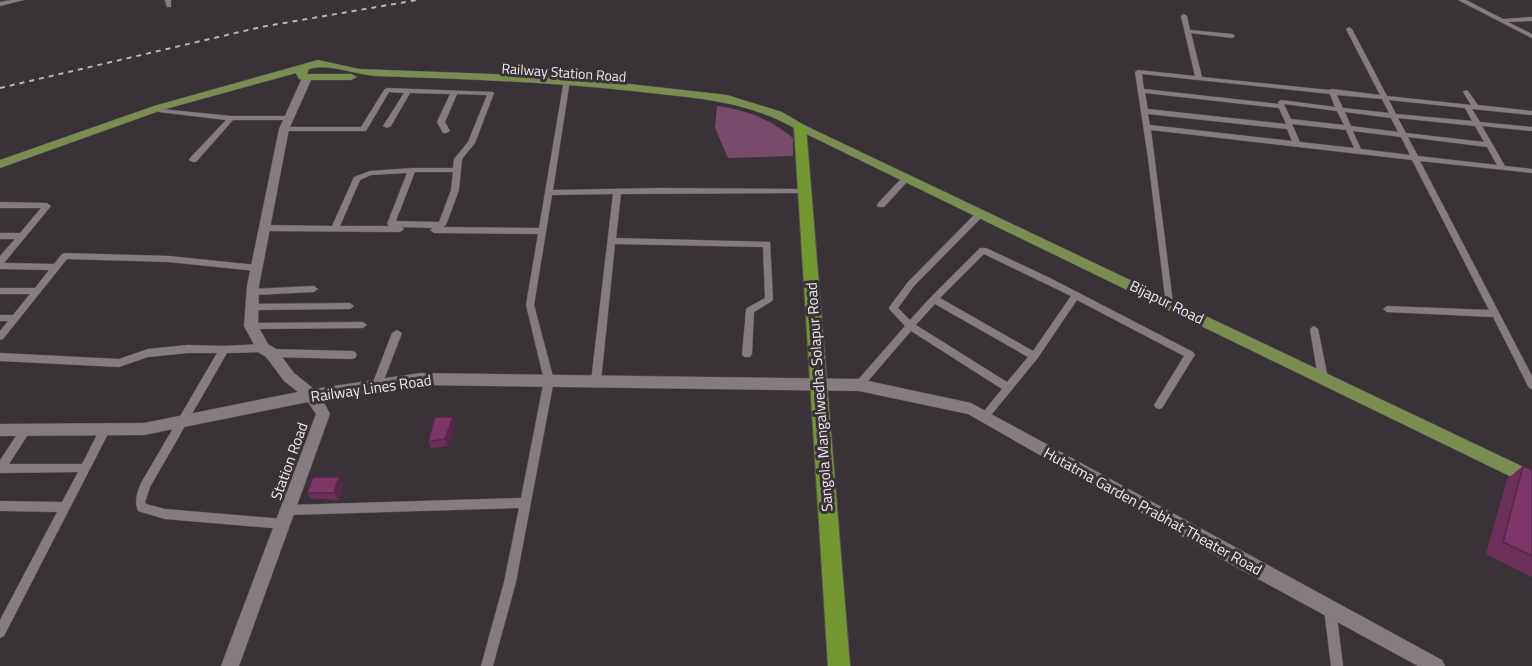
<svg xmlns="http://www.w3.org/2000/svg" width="1532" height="666" font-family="'Titillium Web',sans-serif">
  <rect width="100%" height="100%" fill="#393237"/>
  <path fill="#794b6a" d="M717,106C744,109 772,120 793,138V156L728,158L715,128Z"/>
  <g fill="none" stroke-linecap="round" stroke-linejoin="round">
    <defs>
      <path id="street" d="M12,0H24L0,6V2Z
        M165,0H171V7H167Z
        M1458,0H1466L1503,19L1532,17V21L1508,22L1532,34V38Z
        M1184,14L1187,16L1190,30L1232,34L1235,36L1232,38L1191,33L1202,77L1329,90L1332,89L1380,95L1346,29L1349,27L1352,29L1387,96L1471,105L1463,92L1466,90L1468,91L1478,105L1532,111V115L1472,109L1480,122L1532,127V131L1482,126L1505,166L1532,169V173L1420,161L1532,376V389L1529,388L1493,317L1387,312L1383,309L1387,306L1489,310L1412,160L1151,130L1173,303L1172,305H1166L1148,158L1135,72L1138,70L1195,76L1181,16ZM1142,74L1330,94L1335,107L1281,100L1278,102L1279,104L1144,89ZM1145,93L1279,108L1286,124L1148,109ZM1337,95L1382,99L1389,113L1343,108ZM1389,100L1465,108L1472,121L1396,114ZM1284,104L1337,111L1344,125L1291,119ZM1345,112L1391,118L1398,132L1351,126ZM1148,114L1287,129L1292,141L1150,125ZM1398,118L1475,126L1484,142L1406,133ZM1292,124L1346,130L1354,148L1300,142ZM1353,131L1401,137L1410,155L1361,149ZM1408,137L1487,147L1497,165L1418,156Z
        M567,78L570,80L553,190L660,188L805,189L809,191L805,193L621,194L616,238L770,242L773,299L772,301L754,312L752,354L750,357H744L742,354L746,310L747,308L765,298L763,247L615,244L601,381L599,384H593L591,381L613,194L552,195L534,305L554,380L516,582L493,666H481L504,582L519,508L289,515L285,513L284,510L285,507L289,505L521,498L544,380L526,305L538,234L434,233L430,230L433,228L402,227L404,229L400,232L264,231L260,228L264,225L332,226L354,177L370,171L412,168H453L454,159L468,142L487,95L457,94L445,122L450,131L446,133H443L437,122L450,94L410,93L391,126L387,128L383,126L404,93L389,92L366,131H284L280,129L284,127H361L384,90L387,88L493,92L494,93L475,143L462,159L459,190L446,225L443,227L539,228L564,80ZM415,172H453L451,190L439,222L396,221ZM407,173L387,224L389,226H340L360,180L371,175Z
        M161,109L231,116H287L290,118L287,120H233L196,162H193L189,160L190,158L226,120L159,112L158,111Z
        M900,180H903L907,182L884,207H878L877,205L878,203Z
        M0,202L47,203L51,206L4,263L54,264L62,254L65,253L169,256L256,265L260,268L256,271L169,262L67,259L3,339L0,340V331L8,321H0V315H13L30,294H0V288H35L49,270L0,269V256L15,239H0V233H20L41,208H0Z
        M981,210L984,211L985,213L984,215L914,286L898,308L910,320L931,297L980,248H986L1050,278L1193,352L1195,355L1193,358L1162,408L1159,409L1156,408L1154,405L1184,356L1077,300L1037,359L987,420L984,421L981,420L979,417L1002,389L911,331L862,388H856L854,385L856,382L905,326L890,310L889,308L890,306L908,282L978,211ZM984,254L1071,296L1033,351L940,298ZM935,304L1028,357L1007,382L916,325Z
        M314,286L318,289L314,292L253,295L249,292L253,289Z
        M350,303L354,306L350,309L252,310L248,307L252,304Z
        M363,322L367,325L363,328L251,329L247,326L251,323Z
        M1314,326L1318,329L1328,378L1326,381H1320L1318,378L1310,329Z
        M397,330L402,333L382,385L380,388H374L372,385L392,333Z
        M263,344L266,346L268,348L266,350L263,352L227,353L150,487L145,502L146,504L165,509L283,519L287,521L288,524L287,527L283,529L165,519L138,511C134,501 137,493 141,483L217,353H188L148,357L119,367L0,361V353L119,359L148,349L188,345L224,346Z
        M271,349L352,351L355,352L357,355L355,358L352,359L271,357L268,356L266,353L268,350Z
        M26,426L30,427L31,430L9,464H82L101,427L105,426L109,427L110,430L4,636L0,638V620L57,512L0,511V501L62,502L78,472L0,473V460L22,427Z
        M1330,603L1334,605L1336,609L1343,666H1331L1324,609L1326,605Z"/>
      <path id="secondary" d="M307,75L312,78L289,129L259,286L258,326L268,344L276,349L294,373L314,389L420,373L859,379L971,403L1442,660L1445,666H1418L1238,568L968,414L859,391L420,385L322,399L330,414L239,666H221L316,414L308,402L144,435L0,436V424L144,423L298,392L284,381L266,357L258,352L244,326L247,286L279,129L302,78Z"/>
      <path id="primary" d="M318,60L359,69L567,77L727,95L782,112L804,125L1532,471V487L796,129C748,101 696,98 642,92C554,82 465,79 377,76C355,75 329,63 309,69L307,74H351L357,77L351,80H303L299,79L296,73L162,110L0,168V160L154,106Z"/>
      <path id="highway" d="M800,123L806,127L850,666H828L794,127Z"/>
    </defs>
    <use href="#street" stroke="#565054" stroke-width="1"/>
    <use href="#secondary" stroke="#565054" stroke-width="1"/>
    <use href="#primary" stroke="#565054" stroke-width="1"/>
    <use href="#highway" stroke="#565054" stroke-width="2"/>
    <use href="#street" fill="#857c82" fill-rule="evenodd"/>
    <use href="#secondary" fill="#857c82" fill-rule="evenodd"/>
    <use href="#primary" fill="#7a8d51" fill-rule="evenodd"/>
    <use href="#highway" fill="#739831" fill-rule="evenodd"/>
    <path stroke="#b9b4b7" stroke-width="2" stroke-dasharray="5 5" stroke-linecap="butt" d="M0,88L261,27L417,0"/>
  </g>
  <path fill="#6b2f59" d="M456,424L448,446L431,448L428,442Z
    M1523,466L1532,470V577L1486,554L1507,479Z
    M344,484L339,500L312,499L307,493Z"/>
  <path fill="#572649" d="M453,417L456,424L448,446L445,439Z
    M339,477L344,484L339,500L334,493Z"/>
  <path fill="#7c3768" stroke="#572649" stroke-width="1.5" d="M435,417H453L445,439L428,442Z
    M1523,466L1532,470V556L1503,542Z
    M313,477H339L334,493H307Z"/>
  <g text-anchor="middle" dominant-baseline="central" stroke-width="6" stroke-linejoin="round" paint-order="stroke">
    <g font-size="14" fill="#eee9ec" stroke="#393237">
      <text transform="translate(564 72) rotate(4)">Railway Station Road</text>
    </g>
    <g font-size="15" fill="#eee9ec" stroke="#393237">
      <text transform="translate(1167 302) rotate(26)">Bijapur Road</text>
      <text transform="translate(371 388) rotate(-8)">Railway Lines Road</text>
      <text transform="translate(819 397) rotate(-94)">Sangola Mangalwedha Solapur Road</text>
      <text transform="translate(289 461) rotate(-70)">Station Road</text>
      <text transform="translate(1153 511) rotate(29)">Hutatma Garden Prabhat Theater Road</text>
    </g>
  </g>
</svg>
